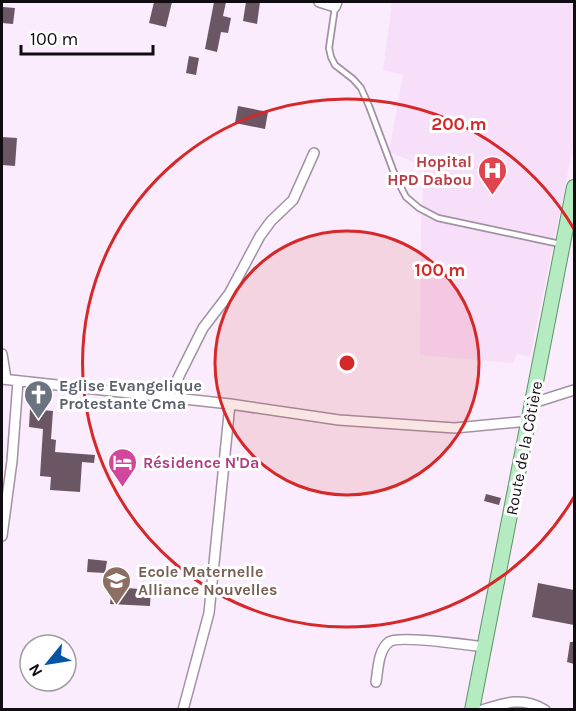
<svg xmlns="http://www.w3.org/2000/svg" width="576" height="711" font-family="Karla,sans-serif">
  <rect width="100%" height="100%" fill="#faecfc"/>
  <path fill="#f7dffa" d="M392,2H574V143L530,357L517,354L513,363L420,355L421,226L424,166L389,152L403,75L383,70Z"/>
  <path fill="#6b5764" d="M154,2H172L166,27L149,23Z
    M214,2H226L223,16L231,18L228,33L221,32L217,52L205,49Z
    M246,2H260L257,24L243,21Z
    M3,7L15,8L13,24L2,23Z
    M189,56L199,58L196,75L186,73Z
    M238,106L268,112L265,129L235,123Z
    M2,137L17,138L15,166L2,165Z
    M30,409L53,411L51,439L56,440L55,452L95,455L94,463L82,462L80,492L50,490L51,477L40,476L43,429L29,427Z
    M486,494L501,498L499,505L484,501Z
    M88,559L107,561L105,573L87,572Z
    M538,583L574,590V625L532,617Z
    M140,584L151,585L150,606L110,604L112,587L140,589Z
    M570,642H574V664L567,662Z"/>
  <g fill="none" stroke-linecap="round" stroke-linejoin="round">
    <defs>
      <path id="lane" d="M335,7L329,48L331,57L335,65L353,79L361,88L369,106L396,178L406,197L419,208L438,218L560,244"/>
      <path id="street" d="M319,2L335,7L337,2
        M2,354L6,379
        M2,379L230,404L339,420L455,428L529,421
        M183,399L178,387V378L203,328L229,294L260,236L271,221L293,200L314,153
        M533,403L574,390
        M2,536L12,461L18,381
        M376,682C378,671 378,650 389,642C398,635 469,645 484,647
        M183,710L209,613L230,404
        M482,710C504,703 523,696 545,710"/>
      <path id="primary" d="M472,710L574,187"/>
    </defs>
    <use href="#lane" stroke="#a291a4" stroke-width="8"/>
    <use href="#street" stroke="#a291a4" stroke-width="12"/>
    <use href="#primary" stroke="#5c9469" stroke-width="16"/>
    <use href="#lane" stroke="#fff" stroke-width="4.5"/>
    <use href="#street" stroke="#fff" stroke-width="9"/>
    <use href="#primary" stroke="#b5ebc1" stroke-width="14"/>
  </g>
  <circle cx="347" cy="363" r="132" fill="#d62828" fill-opacity=".12"/>
  <g fill="none" stroke="#d62828" stroke-width="3">
    <circle cx="347" cy="363" r="132"/>
    <path d="M574 497A264 264 0 1 1 574 229"/>
  </g>
  <defs>
    <symbol id="hospital-pin" viewBox="-11 -11 22 30"><path d="M0 17L-7.5 6A9.5 9.5 0 1 1 7.5 6Z" fill="#e0444e" stroke="#fff"/><path d="M-5-5h3v3.5h4V-5h3V5h-3V1.5h-4V5h-3Z" fill="#fff"/></symbol>
    <symbol id="church-pin" viewBox="-11 -11 22 30"><path d="M0 17L-7.5 6A9.5 9.5 0 1 1 7.5 6Z" fill="#6b7280" stroke="#fff"/><path d="M-1.2-6h2.4v3.5h3.3v2.4h-3.3V6h-2.4V-.1h-3.3v-2.4h3.3Z" fill="#fff"/></symbol>
    <symbol id="hotel-pin" viewBox="-11 -11 22 30"><path d="M0 17L-7.5 6A9.5 9.5 0 1 1 7.5 6Z" fill="#d1479c" stroke="#fff"/><path d="M-6-4.5h1.5V1H6V5H4.5V3h-9V5H-6ZM-4 0a1.8 1.8 0 1 1 3.6 0ZM.5 0V-2.5h3Q6-2.5 6 0Z" fill="#fff"/></symbol>
    <symbol id="school-pin" viewBox="-11 -11 22 30"><path d="M0 17L-7.5 6A9.5 9.5 0 1 1 7.5 6Z" fill="#8d6e63" stroke="#fff"/><path d="M0-5L7-2L0 1L-7-2ZM-4 1L0 2.5L4 1V4Q0 6-4 4Z" fill="#fff"/></symbol>
  </defs>
  <g fill-rule="evenodd">
    <use href="#hospital-pin" x="476" y="154" width="33" height="45"/>
    <use href="#church-pin" x="22" y="378" width="33" height="45"/>
    <use href="#hotel-pin" x="106" y="446" width="33" height="45"/>
    <use href="#school-pin" x="100" y="564" width="33" height="45"/>
  </g>
  <g text-anchor="middle" dominant-baseline="central" stroke-width="6" stroke-linejoin="round" paint-order="stroke">
    <g font-size="16" font-weight="bold" fill="#be3a42" stroke="#fff" text-anchor="end">
      <text x="472" y="161">Hopital<tspan x="472" dy="18">HPD Dabou</tspan></text>
    </g>
    <g font-size="16" font-weight="bold" fill="#5b616d" stroke="#fff" text-anchor="start">
      <text x="59" y="385">Eglise Evangelique<tspan x="59" dy="18">Protestante Cma</tspan></text>
    </g>
    <g font-size="16" fill="#110b12" stroke="#fff">
      <text transform="translate(524 448) rotate(-79)">Route de la Côtière</text>
    </g>
    <g font-size="16" font-weight="bold" fill="#b23c85" stroke="#fff" text-anchor="start">
      <text x="143" y="462">Résidence N'Da</text>
    </g>
    <g font-size="16" font-weight="bold" fill="#785e54" stroke="#fff" text-anchor="start">
      <text x="138" y="571">Ecole Maternelle<tspan x="138" dy="18">Alliance Nouvelles</tspan></text>
    </g>
  </g>
  <circle cx="347" cy="363" r="9" fill="#d62828" stroke="#fff" stroke-width="3"/>
  <g font-size="18" text-anchor="middle" font-weight="bold" fill="#d62828" stroke="#fff" stroke-width="6" stroke-linejoin="round" paint-order="stroke">
    <text x="459" y="130">200 m</text>
    <text x="440" y="276">100 m</text>
  </g>
  <rect width="576" height="711" fill="none" stroke="#110b12" stroke-width="6"/>
  <g transform="translate(48 663) rotate(240)"><circle r="28" fill="#ffffff" stroke="#a09da0" stroke-width="1.5"/>
  <path d="M0-4.5L10 22L0 15L-10 22Z" fill="#0456a4"/>
  <text y="-9" font-size="16" font-weight="bold" text-anchor="middle" fill="#110b12">N</text>
  </g>
  <path d="M21 45v9h132v-9" fill="none" stroke="#110b12" stroke-width="3"/>
  <text x="30" y="45" font-size="18" fill="#110b12" stroke="#ffffff" stroke-width="4.5" paint-order="stroke">100 m</text>
</svg>
